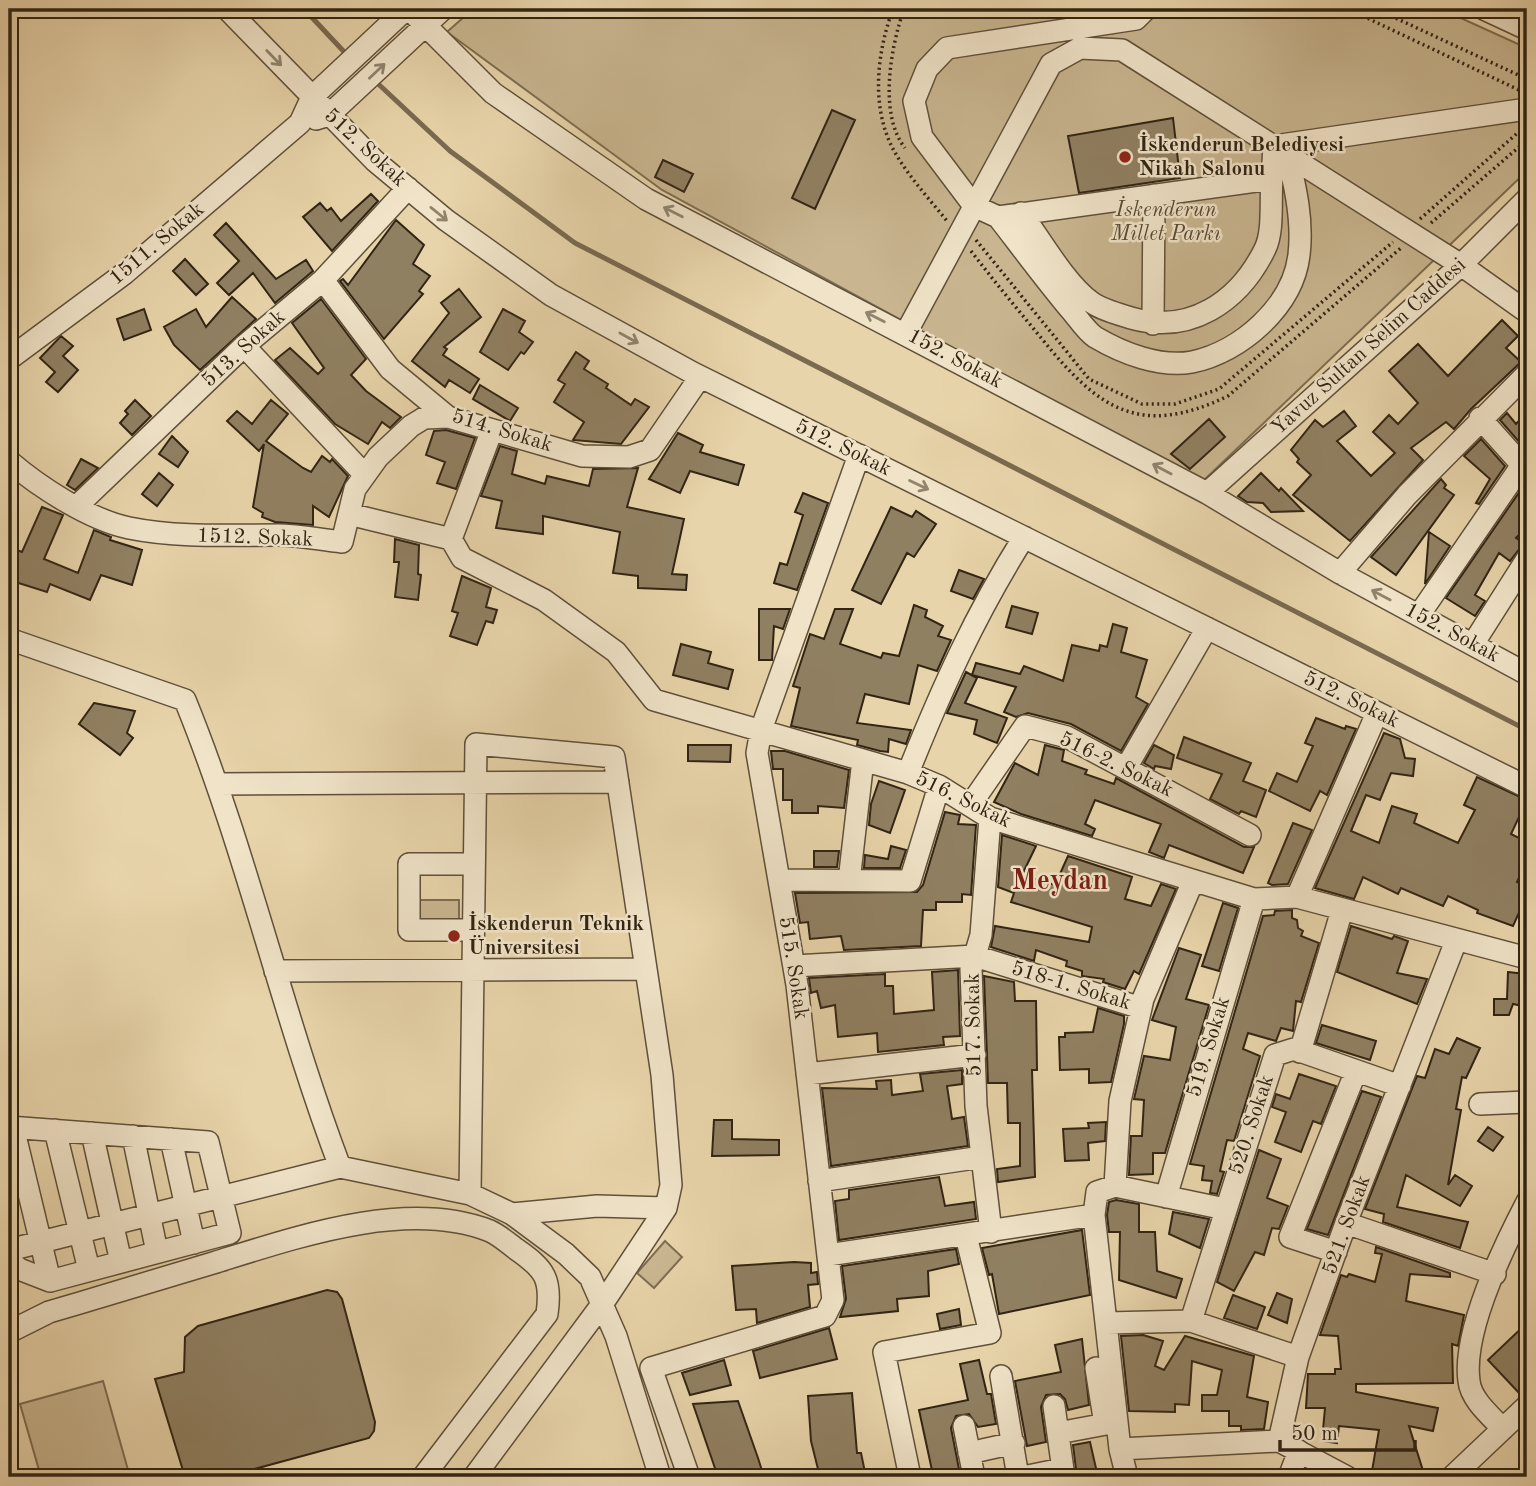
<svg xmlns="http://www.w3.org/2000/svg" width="1536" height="1486" font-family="'Old Standard TT',serif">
  <rect width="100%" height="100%" fill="#e8d4aa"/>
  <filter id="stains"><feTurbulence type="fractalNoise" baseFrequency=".00286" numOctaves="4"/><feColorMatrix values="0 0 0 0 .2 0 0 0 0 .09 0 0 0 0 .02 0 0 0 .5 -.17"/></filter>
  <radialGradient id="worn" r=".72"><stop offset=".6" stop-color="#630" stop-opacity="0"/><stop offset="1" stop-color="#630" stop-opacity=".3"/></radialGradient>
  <path fill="#c9b690" stroke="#7d6d52" stroke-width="2" d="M473,9H1441L1527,48V171L1201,483L662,190L447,32Z
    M414,900H459V923L415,924Z
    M665,1241L682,1257L654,1288L637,1273Z
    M103,1381L130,1477H41L20,1404Z"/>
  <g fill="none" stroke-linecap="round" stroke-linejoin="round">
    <path stroke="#7a6a4f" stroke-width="5" d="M304,9L348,56
      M373,79L450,151L575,243L1527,730"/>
  </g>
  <path fill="#908062" stroke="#312414" stroke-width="2" d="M832,110L855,120L815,209L792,198Z
    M1173,118L1180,178L1079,193L1068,136Z
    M663,160L693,174L684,192L655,177Z
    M371,194L378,201L332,251L303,217L320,203L327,211L331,208L341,221Z
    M396,220L424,245L413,264L430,276L419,291L423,294L384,339L340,281L343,279L348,285Z
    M226,223L276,279L306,260L313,271L275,303L253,273L229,295L217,283L239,261L214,235Z
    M185,259L208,284L196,295L173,271Z
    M459,289L481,317L444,347L447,349L443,355L479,379L470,393L449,380L445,387L412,361L449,313L441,303Z
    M232,297L256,319L200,370L174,345L164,327L196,309L206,327Z
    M321,299L366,359L351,375L366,391L401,417L390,428L382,422L368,444L335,424L275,360L290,348L318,374L324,368L292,323Z
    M144,309L151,330L124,340L117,319Z
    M503,309L525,321L519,332L533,342L524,354L521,352L508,370L480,352Z
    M1502,320L1518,336L1506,348L1521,362L1471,409L1454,429L1446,422L1411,448L1423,460L1350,541L1293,495L1311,475L1297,462L1299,459L1291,450L1315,420L1323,427L1344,411L1356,426L1337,441L1371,476L1395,453L1373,432L1389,415L1398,424L1418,403L1389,371L1418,344L1448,376Z
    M61,336L73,346L63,356L78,370L58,392L46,382L55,372L40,358Z
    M576,352L589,361L584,369L608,384L606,388L631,405L635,399L649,407L621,444L573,440L584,422L554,402L565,384L558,380Z
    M480,385L518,408L510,421L473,399Z
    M135,400L151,416L132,435L120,423L128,414L125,411Z
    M271,400L288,414L266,441L303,468L311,472L322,456L330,462L332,459L348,476L329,517L313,506V525L275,522L262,517L263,513L253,507L264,444L259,451L227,421L237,411L252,424Z
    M1527,412V451L1500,420L1507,413L1516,424Z
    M1209,419L1225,437L1190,469L1171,454Z
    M446,430L475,438L456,489L437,483L445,462L426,455L434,431Z
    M678,433L703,445L700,452L744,465L738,485L690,471L680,493L649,479Z
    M172,436L188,452L178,467L159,454Z
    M1481,439L1505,466L1479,504L1476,503L1490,479L1464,456Z
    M500,446L517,451L512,474L545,484L547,476L589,486L593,469L638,468L627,507L684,519L672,574L687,575L686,590L638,588V576L613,573L620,532L543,516V534L496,528L502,501L481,496Z
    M81,459L98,468L75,490L67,485Z
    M159,473L173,485L157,506L142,494Z
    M1261,473L1279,491L1281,488L1303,511L1271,512L1263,503L1247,502L1238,496Z
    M1441,479L1446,485L1444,488L1454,495L1396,575L1371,557Z
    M1527,481V527L1516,538L1527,546L1520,548L1510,561L1499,553L1475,595L1485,601L1475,616L1446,598Z
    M803,493L828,503L797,590L774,583L780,563L787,565L803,515L795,512Z
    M42,507L63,515L44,559L78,573L94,530L111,537L110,540L142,550L132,585L101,575L90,600L50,584L47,592L9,580V547L22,552Z
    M891,507L912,517L916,511L936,524L914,557L907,553L881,604L852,590Z
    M1429,532L1450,546L1425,584Z
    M395,539L419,545L418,574L421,575L418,600L395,597L399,562H394Z
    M959,570L984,579L973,599L951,591Z
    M462,576L491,588L486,607L497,610L493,623L486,621L477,645L450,636L458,613L452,611Z
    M914,605L927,610L925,617L943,626L938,636L951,640L937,671L918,665L909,704L865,694L857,723L911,730L906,744L889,739L888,752L880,751L857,745L858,740L791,726L800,688L793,686L810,634L824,639L835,609H853L840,644L881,658L883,653L899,656Z
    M1012,606L1038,613L1032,634L1006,627Z
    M759,609H790L783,629L774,626L772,660H759Z
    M1113,624L1127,628L1121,652L1147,660L1136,697L1148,704L1121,751L1071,724L1028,713L1016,717L1004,712L1016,687L972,675L976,663L1020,674L1024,666L1063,681L1072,645L1099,651L1100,645L1107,647Z
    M681,644L711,652L708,663L733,670L728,689L673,675Z
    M966,672L977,678L965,703L1007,718L997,743L974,734L977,720L947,713Z
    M94,703L135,711L127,733L133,738L120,755L79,724Z
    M1316,718L1345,729L1346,726L1356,729L1327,795L1320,791L1310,811L1269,791L1277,773L1297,782L1313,746L1305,743Z
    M1384,733L1400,739L1405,758L1415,759L1413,776L1391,773L1380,800L1366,795L1351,831L1379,843L1392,806L1417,814L1414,823L1458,843L1475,810L1464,805L1477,777L1527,800L1511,834L1527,842V861L1517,882L1527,886V895L1513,926L1477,913L1478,910L1448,896L1443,906L1401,888L1398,894L1363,877L1354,899L1315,888Z
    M1184,737L1251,763L1243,781L1266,790L1256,817L1241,811L1239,814L1210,799L1222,774L1177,758Z
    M688,745H731L730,762L688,761Z
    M1045,745L1064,750L1062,761L1087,770L1085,774L1114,784L1116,778L1244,847H1254L1243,873L1169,845L1164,858L1149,852L1161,824L1095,800L1085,824L1095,829L1092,836L1021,814L994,802L1015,763L1038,775Z
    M1154,745L1174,755L1171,769L1155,766L1154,769L1144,763Z
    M771,751H785L849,770L844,808L818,806V813H792V800H783V769H773Z
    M879,781L905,790L890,833L869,825L871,804Z
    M945,812L960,815L958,824L976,825L971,895L962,894V902H936V910H923L921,946L844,950L841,936L810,939L808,922L800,923L795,893L917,892L923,885Z
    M1293,823L1312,830L1288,884L1272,885L1268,883Z
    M1002,835L1036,846L1022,875L1055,885L1068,856L1132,877L1125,899L1151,906L1161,884L1176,889L1139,974L1134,971L1125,989L1103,982L1104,979L1082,976V971L1066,966L1067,961L1036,950L1034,961L991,947L995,926L1089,942L1092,927L1011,902L1014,893L998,887Z
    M891,846L906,850L900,868H864L865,855L888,859Z
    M814,851H839L837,867H814Z
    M1223,903L1238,908L1219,971L1202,966Z
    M1292,910V918L1297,920L1298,928L1303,931L1301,936L1319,943L1301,1002L1296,1001L1293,1031L1281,1028L1276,1041L1248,1033L1243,1049L1260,1056L1234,1141L1227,1140L1220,1171L1224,1172L1217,1194L1210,1193L1212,1181L1202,1180L1204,1166L1190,1164L1263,916L1274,915L1275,911Z
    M1351,926L1392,939L1394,936L1408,941L1397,973L1427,979L1417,1004L1337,972Z
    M1179,948L1201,955L1186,999L1209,1005L1165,1153H1153V1174L1129,1175L1131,1136H1142L1144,1100L1134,1099L1144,1056L1170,1060L1176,1027L1152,1020Z
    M958,970L960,1036L943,1037L944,1045L878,1052L877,1033L838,1037L835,1005L821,1008L817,991L811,993L809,978L885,974V986H893L894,1014L934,1010L932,972Z
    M1508,972L1527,974V1007L1513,1004L1509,1015H1494V999H1507Z
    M984,976L1014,982L1015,1001H1036L1037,1070H1032L1035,1177L998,1182L997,1169L1020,1166V1123H1008L1007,1083H988Z
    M1098,1008L1124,1016V1024L1111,1082L1089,1083V1069L1060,1070L1059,1037H1065V1033L1093,1032Z
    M1322,1025L1376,1041L1370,1060L1316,1043Z
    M1457,1038L1480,1048L1466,1078L1462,1077L1456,1109L1461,1110L1448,1185L1455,1175L1472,1186L1460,1206L1406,1175L1397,1207L1468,1222L1460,1248L1383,1222L1384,1214L1365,1209L1417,1076L1425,1078L1435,1049L1449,1054Z
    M962,1070V1084L947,1086L952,1119L964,1117L968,1146L831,1166L822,1088L877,1089L876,1081L891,1080L892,1095L923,1091L920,1074Z
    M1299,1074L1336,1086L1321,1124L1313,1121L1301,1152L1275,1142L1286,1112L1272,1107L1276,1094L1290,1099Z
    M1362,1091L1381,1097L1328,1235L1307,1229Z
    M714,1120H732V1139L779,1140V1155L712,1156Z
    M1106,1122L1105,1141L1088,1143L1089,1160L1065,1161L1063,1129L1089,1128L1088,1123Z
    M1488,1127L1503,1137L1493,1151L1478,1141Z
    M1259,1150L1281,1159L1267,1198L1288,1206L1279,1229L1272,1228L1264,1255L1255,1252L1234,1291L1217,1282Z
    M939,1177L945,1206L974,1202L976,1219L839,1240L835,1201L849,1199V1190Z
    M1116,1200L1139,1204V1232H1155L1157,1271L1182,1279L1176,1298L1119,1280L1120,1232H1109L1107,1215L1109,1202Z
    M1173,1212L1209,1219L1200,1248L1169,1234Z
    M1082,1230L1090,1295L999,1314L992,1274L989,1275L982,1248Z
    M1376,1247L1450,1273V1277L1410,1274L1406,1301L1464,1315L1458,1346L1452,1344L1453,1383L1356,1384V1392L1438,1408L1433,1431L1409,1426L1425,1477H1371L1379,1430L1339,1426L1337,1443L1322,1441L1325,1408H1306L1308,1374H1335V1369H1341L1338,1336L1320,1335L1341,1275L1347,1277L1349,1274L1375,1282L1382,1254L1375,1253Z
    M956,1249L959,1264L928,1271L929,1296L897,1299L898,1311L840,1317L846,1299L842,1266Z
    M794,1262L811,1263V1273L817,1272L818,1284L808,1285L810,1307L757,1323L756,1309L736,1310L732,1266Z
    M327,1290L337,1292L342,1299L375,1422L374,1431L369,1438L225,1477H185L155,1379L184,1372L185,1337L198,1326Z
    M1277,1293L1292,1299L1287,1323L1268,1315Z
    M1233,1295L1265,1307L1257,1329L1224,1318Z
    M959,1309L961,1325L940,1329L937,1314Z
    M1527,1323V1393L1521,1395L1488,1360Z
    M829,1328L837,1359L760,1378L753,1351Z
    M1143,1335L1163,1341L1155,1366L1164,1370L1185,1336L1254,1356L1247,1397L1268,1402L1264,1429L1241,1430V1426H1229V1411H1202V1395H1217L1222,1370L1192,1361L1189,1405L1175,1404V1412L1129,1411L1121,1336Z
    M1082,1339L1089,1405L1068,1410L1065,1399L1060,1394L1046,1395L1041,1407L1046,1442L1027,1446L1015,1381L1061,1372L1055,1345Z
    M724,1360L731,1385L690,1395L682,1373Z
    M979,1360L987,1394H991L996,1424L978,1427L969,1414L956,1416L951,1428L959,1469L933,1475L919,1410L968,1400L960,1364Z
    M852,1393L857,1453H861L866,1477H820L811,1441L808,1396Z
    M738,1401L758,1458L764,1477H718L693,1404Z
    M1090,1442L1098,1477H1077L1073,1445Z"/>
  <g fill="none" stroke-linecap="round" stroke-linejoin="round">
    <defs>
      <path id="minor" d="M227,9L375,161L446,220L551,295L693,373L1527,787
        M409,9L493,93L646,199L1207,493L1340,573L1527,674
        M1146,9L1136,19L947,48L927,69L914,101L922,137L974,206L998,217L1272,179L1274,146L1527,109
        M1484,9L1527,29
        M316,119L329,115L443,9
        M1021,213C1041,240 1065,283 1091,302C1102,310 1118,314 1131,318C1190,335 1239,302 1265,249C1274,231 1270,199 1272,179
        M998,217C1022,248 1045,279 1070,309C1078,318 1086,331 1095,337C1122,353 1160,368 1192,362C1241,352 1293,306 1299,255C1303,221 1296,187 1287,155
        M323,280L390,369L448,417L582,456L629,457L650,450L700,377
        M1153,324L1154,195
        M906,333L1051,64L1080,48L1122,50L1461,265L1527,312
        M244,346L364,474
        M9,359L125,273L300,123L312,97L406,9
        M9,461C39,487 90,520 129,528C179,538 228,535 278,535C300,535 321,540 342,542L355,489L378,457L411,426L424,418L448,417
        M1207,493L1461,265L1527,199
        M77,506L244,346L323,280L408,188
        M349,514L451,539L492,430
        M451,539L462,558L544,600L616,652L654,700L908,773L939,786L990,818L1254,899L1297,897L1527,958
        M1340,573L1407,495L1527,374
        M1419,615L1522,465L1480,418
        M9,639L185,700C247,852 282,1014 340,1167
        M1473,644L1527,559
        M1126,768L1207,628
        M908,773C942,688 975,615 1024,537
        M218,784L618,782
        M971,804L1025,726L1067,737L1250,835
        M990,818L981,935L971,969L976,1106L991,1232
        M779,880L910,881L939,786
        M849,881L863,760
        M1297,897L1377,713
        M473,930H409V864H474
        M794,966L975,956L1141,1008
        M275,971L646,969
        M1300,1052L1342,910
        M807,1074L975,1055
        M1480,1104L1527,1102
        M9,1127L208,1142L230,1233L50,1281L19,1269L9,1260
        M13,1127L50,1281
        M55,1130L89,1270
        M92,1133L121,1262
        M133,1136L157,1252
        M171,1139L194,1243
        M819,1181L982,1157
        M1115,1186L1120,1101L1143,999L1193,881
        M470,1194L476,744L614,757L662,1075L671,1185L666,1208L603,1303L474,1477
        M1166,1197L1254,899
        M512,1214L597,1206L666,1208
        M1346,1223L1495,1274
        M9,1250L340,1167L470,1194L512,1214L566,1254L590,1277L616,1336L660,1477
        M1336,1252L1290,1237L1356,1071
        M828,1255L1094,1215
        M1191,1321L1275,1055L1294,1049L1400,1086
        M1107,1323L1191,1321L1298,1357
        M9,1332L49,1312C104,1296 159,1279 213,1263C294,1238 406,1198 490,1231C499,1235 508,1243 516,1249C545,1269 552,1279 547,1314L423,1477
        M1096,1368L1104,1418
        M1001,1376L1018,1477
        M1054,1406L1064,1477
        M964,1426L974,1477
        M1503,1429C1491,1416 1471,1400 1469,1381C1462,1331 1504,1246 1527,1202
        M1058,1433L1106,1424
        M1120,1449L1279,1441
        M969,1453L1014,1443
        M689,1477L651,1368L825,1316L833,1300L797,985L757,753L761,730L859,455
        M910,1477L884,1352L990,1333L966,1236
        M1023,1477L1062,1469
        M1127,1477L1120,1449L1094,1215L1097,1192L1115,1186L1225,1209
        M1289,1477L1299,1451
        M1347,1477L1279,1441L1298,1357L1346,1223L1456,941
        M1452,1477L1527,1406"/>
    </defs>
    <use href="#minor" stroke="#5f503a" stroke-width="24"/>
    <path stroke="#312414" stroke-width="3.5" stroke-dasharray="2 3.5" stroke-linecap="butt" d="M893,9C876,55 870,112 897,156C911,179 930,200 947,221
      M904,9C891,46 878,114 905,148
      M1348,9L1519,90
      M1376,9L1527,79
      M1420,219L1522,129
      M1431,223L1527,140
      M976,240L1089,379L1142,404H1175L1219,389L1393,242
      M971,251C994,281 1018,310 1042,339C1098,408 1139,439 1228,396L1401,248"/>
    <use href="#minor" stroke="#f0e3c8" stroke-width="21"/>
  </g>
  <defs><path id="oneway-shaft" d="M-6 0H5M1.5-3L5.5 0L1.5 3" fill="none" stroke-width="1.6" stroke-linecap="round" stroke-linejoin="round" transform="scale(1.75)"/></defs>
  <g stroke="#90846e">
    <use href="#oneway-shaft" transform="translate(274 58) rotate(46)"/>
    <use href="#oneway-shaft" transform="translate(377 71) rotate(-43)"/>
    <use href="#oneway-shaft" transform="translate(673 212) rotate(-153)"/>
    <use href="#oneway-shaft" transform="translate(439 214) rotate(39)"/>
    <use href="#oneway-shaft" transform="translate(875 317) rotate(-153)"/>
    <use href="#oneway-shaft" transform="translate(629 338) rotate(29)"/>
    <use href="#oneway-shaft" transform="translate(1162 469) rotate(-152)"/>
    <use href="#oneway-shaft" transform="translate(919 485) rotate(26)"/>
    <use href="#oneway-shaft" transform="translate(1381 595) rotate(-152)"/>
  </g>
  <g fill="#8f2418" stroke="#f0e3c8" stroke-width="2.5">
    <circle cx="1125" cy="157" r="7"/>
    <circle cx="454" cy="936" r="7"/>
  </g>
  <g text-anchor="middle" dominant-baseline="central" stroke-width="5" stroke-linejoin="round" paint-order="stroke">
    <g font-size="21" font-weight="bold" fill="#312414" stroke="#f0e3c8" text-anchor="start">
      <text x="1139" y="145">İskenderun Belediyesi<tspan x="1139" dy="24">Nikah Salonu</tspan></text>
      <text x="468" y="924">İskenderun Teknik<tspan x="468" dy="24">Üniversitesi</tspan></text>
    </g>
    <g font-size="21" fill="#312414" stroke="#f0e3c8">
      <text transform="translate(365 148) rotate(43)">512. Sokak</text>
      <text transform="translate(157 244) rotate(-40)">1511. Sokak</text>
      <text transform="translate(1369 347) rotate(-42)">Yavuz Sultan Selim Caddesi</text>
      <text transform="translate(244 349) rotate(-42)">513. Sokak</text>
      <text transform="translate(955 359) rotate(28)">152. Sokak</text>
      <text transform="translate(502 431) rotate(17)">514. Sokak</text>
      <text transform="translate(843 448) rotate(26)">512. Sokak</text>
      <text transform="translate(255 538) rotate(2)">1512. Sokak</text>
      <text transform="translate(1452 633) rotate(28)">152. Sokak</text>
      <text transform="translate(1351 700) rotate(26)">512. Sokak</text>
      <text transform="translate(1116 765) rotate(26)">516-2. Sokak</text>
      <text transform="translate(963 800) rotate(26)">516. Sokak</text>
      <text transform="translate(793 968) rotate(81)">515. Sokak</text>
      <text transform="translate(1071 986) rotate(17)">518-1. Sokak</text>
      <text transform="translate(974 1025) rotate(-91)">517. Sokak</text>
      <text transform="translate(1209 1047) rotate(-73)">519. Sokak</text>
      <text transform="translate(1252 1125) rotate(-72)">520. Sokak</text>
      <text transform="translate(1347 1225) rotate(-70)">521. Sokak</text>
    </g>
    <g font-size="21" font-style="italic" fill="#574833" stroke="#f0e3c8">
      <text x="1166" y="210">İskenderun<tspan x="1166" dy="24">Millet Parkı</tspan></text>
    </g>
    <g font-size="28" font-weight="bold" fill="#7a1f14" stroke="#f0e3c8">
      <text x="1060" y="882">Meydan</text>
    </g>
  </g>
  <rect width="1536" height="1486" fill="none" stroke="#e8d4aa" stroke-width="35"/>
  <rect x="10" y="10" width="1515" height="1465" fill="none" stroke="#312414" stroke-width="3.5"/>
  <rect x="18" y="18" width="1501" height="1451" fill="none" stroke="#312414" stroke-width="2"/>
  <path d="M1280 1440v10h135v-10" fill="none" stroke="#312414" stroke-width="3.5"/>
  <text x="1291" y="1440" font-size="21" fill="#312414" stroke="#f0e3c8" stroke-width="5" paint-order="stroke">50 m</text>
  <rect width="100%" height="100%" filter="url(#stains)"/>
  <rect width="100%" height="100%" fill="url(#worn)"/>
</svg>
